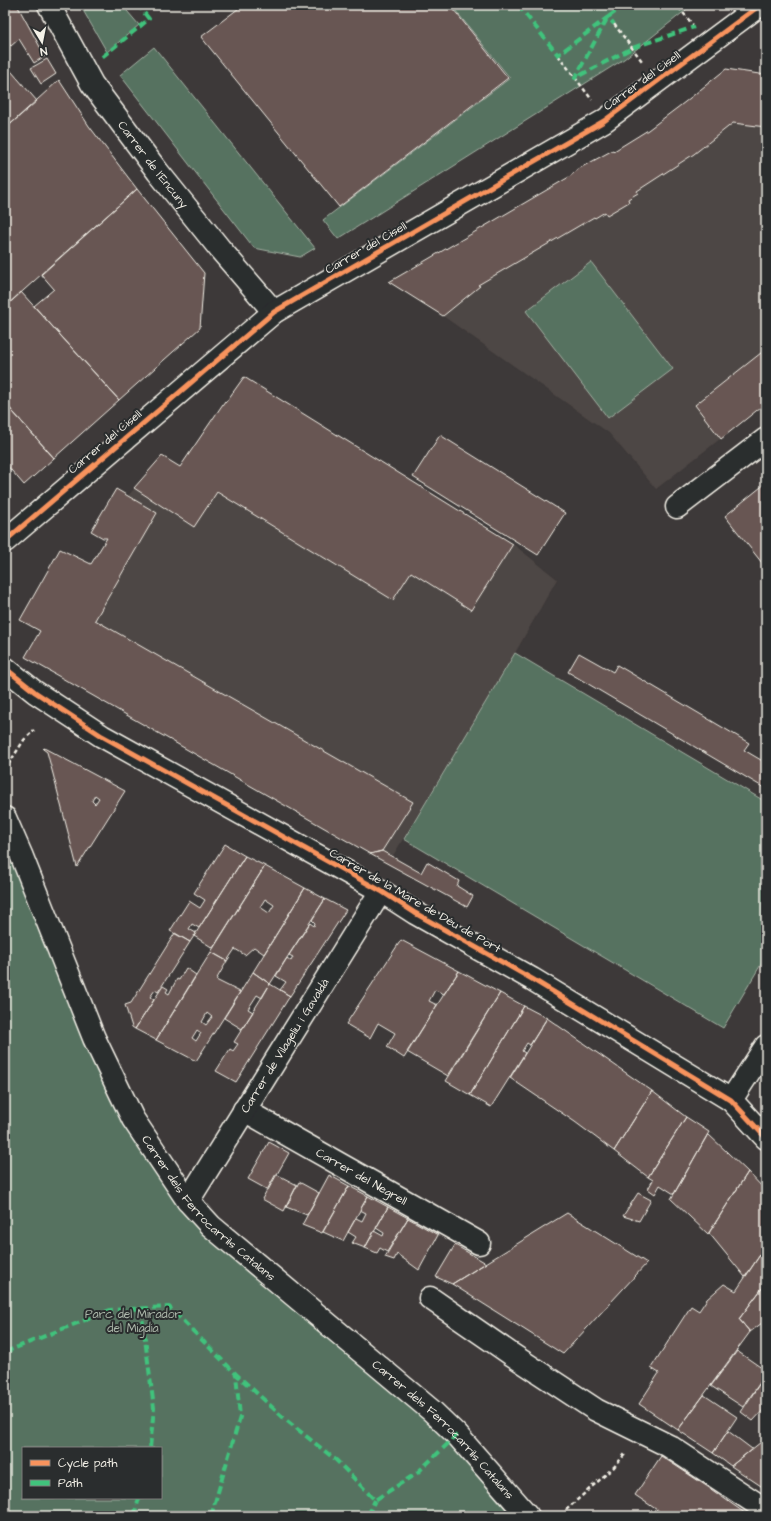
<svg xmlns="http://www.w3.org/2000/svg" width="771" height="1521" font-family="'Architects Daughter',sans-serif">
  <rect width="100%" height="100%" fill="#3d3939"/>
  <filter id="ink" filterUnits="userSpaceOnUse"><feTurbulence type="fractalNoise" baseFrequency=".025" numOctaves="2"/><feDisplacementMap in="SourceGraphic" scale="8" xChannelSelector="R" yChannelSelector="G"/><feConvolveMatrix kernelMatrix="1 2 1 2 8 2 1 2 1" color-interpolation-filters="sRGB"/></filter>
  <g filter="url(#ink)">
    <path fill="#4d4644" d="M726,69L766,75V403L656,489L609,433L443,316L389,282L569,177L580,169L614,151L648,130L685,102Z
      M244,377L513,544L557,579L515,653L388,864L25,657L40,631L20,620L60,549L91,564L107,538H103L91,531L128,496L162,456L180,467L225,401L226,402Z"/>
    <path fill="#567261" stroke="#a5b2a4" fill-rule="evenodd" d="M80,5H122L139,25L107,52Z
      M451,5H687L686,10L624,59L338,239L323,220L510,78Z
      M154,47L315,248L300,257L254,248L120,75Z
      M591,262L673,369L608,418L526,311Z
      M515,653L766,802V956L723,1028L404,839Z
      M5,818L94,1038L188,1201L432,1411L528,1516H5ZM23,1448H161V1498H23Z"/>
    <path fill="#685653" stroke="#f4f1e8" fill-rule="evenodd" d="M5,5H17L45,56L34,63L19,39L11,46L5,40Z
      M243,5H450L508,78L339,207L201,37Z
      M47,59L56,74L41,84L31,68Z
      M5,64L37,101L5,129Z
      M726,69L766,75V127L733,123L694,154L637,191L638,193L628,199L629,202L607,215L605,212L595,218L594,217L478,285L480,286L443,316L389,282L569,177L580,168L613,150L614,151L648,130L685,102Z
      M59,80L89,126L137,189L5,307V129Z
      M137,189L204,273L200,328L119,400L34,306L54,289L41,274Z
      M21,292L119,400L54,458L5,403V307Z
      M766,349V403L721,439L695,405Z
      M244,377L513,544L471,610L411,572L393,600L217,492L194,527L134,488L162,456L180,467L225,401L226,402Z
      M5,403L54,458L24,485L5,463Z
      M440,435L565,513L538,555L413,477Z
      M766,483V568L725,516Z
      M116,489L157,513L95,620L413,802L382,851L370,854L25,657L40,631L20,620L60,549L91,564L107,538H103L91,531Z
      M579,653L613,672L617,665L749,743L744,750L766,763V789L568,672Z
      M44,748L125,791L77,867L53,774L47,752L43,749ZM95,795L99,798L95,804L92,801Z
      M225,844L245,856L199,928L192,924L189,929L196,933L190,942L170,931L189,901L200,908L205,900L194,893Z
      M382,851L421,873L427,862L459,881L457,886L473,896L467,907L370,854Z
      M245,856L265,866L213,948L194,936Z
      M265,866L305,888L264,954L254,947L245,955L235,949L227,961L211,952ZM265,899L274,905L269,913L260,907Z
      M305,888L325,899L270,984L253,972Z
      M325,899L346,910L290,996L280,990L286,982L276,976L287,958L291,961L293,957L289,955L310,923L314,926L315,923L312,920Z
      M175,933L190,942L158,992L155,990L150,997L154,1000L135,1029L132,1027L125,1005L131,1003Z
      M401,940L459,971L444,994L435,990L429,1001L437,1005L404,1058L387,1047L395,1033L378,1023L370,1038L346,1024Z
      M211,952L227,961L216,980L240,992L196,1061L156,1040ZM207,1013L212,1017L206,1025L202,1022ZM197,1030L201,1033L196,1041L192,1038Z
      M186,968L196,975L156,1040L135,1029L163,986L168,989L166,992L169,994L177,979L179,980Z
      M459,971L500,993L448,1076L407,1052Z
      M253,972L270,984L262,998L257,995L248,1009L253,1012L242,1029L224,1018Z
      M270,984L290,996L236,1082L216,1071L230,1049L233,1051L238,1044L234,1042Z
      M500,993L524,1006L470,1095L446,1081Z
      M524,1006L547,1018L530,1045L527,1043L522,1051L525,1053L491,1107L470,1095Z
      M547,1018L652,1091L614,1151L575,1122L510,1078Z
      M652,1091L686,1117L648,1177L614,1151Z
      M686,1117L709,1132L674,1194L660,1185L655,1194L648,1189L653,1180L648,1177Z
      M708,1134L748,1172L708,1234L671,1199Z
      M269,1142L289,1153L268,1190L248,1179Z
      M748,1172L766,1191V1246L745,1277L709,1233Z
      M276,1174L297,1185L284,1211L262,1199Z
      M329,1175L349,1186L322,1233L302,1225Z
      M299,1182L319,1193L307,1215L286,1207Z
      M349,1186L368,1196L343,1241L323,1232Z
      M638,1193L651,1200L639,1221L623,1216Z
      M368,1196L388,1207L365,1248L352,1243L356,1237L348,1232L356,1218L362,1221L366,1213L360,1210Z
      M388,1207L408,1218L387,1252L380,1248L377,1253L365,1248L374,1231L383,1236L384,1233L376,1228Z
      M567,1213L647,1263L563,1354L452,1284Z
      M408,1218L438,1235L419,1270L397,1254L394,1260L385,1257Z
      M455,1245L486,1263L452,1284L436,1277Z
      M766,1246V1283L739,1319L750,1332L678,1430L639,1404L659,1373L651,1368L691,1306L699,1311L707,1299L724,1284L736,1291Z
      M766,1283V1320L750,1332L739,1319Z
      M737,1351L766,1371V1374L743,1407L711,1386Z
      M766,1374V1403L764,1407L765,1408L753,1421L741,1412Z
      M704,1395L737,1417L713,1453L678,1430Z
      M728,1431L752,1449L731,1466L713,1453Z
      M766,1438V1486L764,1488L731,1466Z
      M661,1456L708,1487L749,1516H666L635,1495Z"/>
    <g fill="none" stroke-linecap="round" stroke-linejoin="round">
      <defs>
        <g id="minor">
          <path id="s1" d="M49,5L92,84L158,172L220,249L274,312"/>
          <path d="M677,507L766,439"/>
          <path d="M5,541L274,312L604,121L760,5"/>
          <path d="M5,668L35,692L102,736L381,891L415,913L532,979L731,1100L766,1138"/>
          <path id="s2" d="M5,818L22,857L94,1038L133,1119L188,1201L211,1226L432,1411L457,1435L528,1516"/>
          <path d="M731,1100L766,1046"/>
          <path id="s3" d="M244,1110L479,1243"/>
          <path id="s4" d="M188,1201L381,891"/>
          <path d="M430,1298L511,1354L596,1410L669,1446L766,1510"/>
        </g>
      </defs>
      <use href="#minor" stroke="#f4f1e8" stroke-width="25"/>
      <path stroke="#f4f1e8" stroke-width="2.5" stroke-dasharray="4 3" stroke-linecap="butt" d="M672,5L680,9L693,25
        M614,24L642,61
        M558,55L592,100
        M8,765L24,740L34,730
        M566,1510L614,1467L626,1453"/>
      <use href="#minor" stroke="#2a2d2e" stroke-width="22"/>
      <path stroke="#40c37c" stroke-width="4" stroke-dasharray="8 4" stroke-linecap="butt" d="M518,5L558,55L608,17L614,24
        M625,5L608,17L575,78L632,48L694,27
        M102,57L149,19L138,5
        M141,1308L154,1408L150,1448
        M5,1352L110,1310L169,1307L236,1374L286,1420L336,1460L375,1500L417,1473L457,1435
        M134,1516L139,1498
        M211,1516L240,1417L236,1374
        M368,1516L375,1500"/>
      <defs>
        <path id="cycleway" d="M5,541L274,312L604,121L760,5
          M5,668L35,692L102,736L381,891L415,913L532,979L731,1100L766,1138"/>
      </defs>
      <use href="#cycleway" stroke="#2a2d2e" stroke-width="8"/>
      <use href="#cycleway" stroke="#f8935d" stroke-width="5"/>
    </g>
  </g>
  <g text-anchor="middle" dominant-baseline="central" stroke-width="4" stroke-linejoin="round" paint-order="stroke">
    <g font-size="12" fill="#f4f1e8" stroke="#2a2d2e">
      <text transform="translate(642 81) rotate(-36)">Carrer del Cisell</text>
      <text stroke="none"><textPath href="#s1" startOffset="191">Carrer de l'Encuny</textPath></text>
      <text transform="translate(366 248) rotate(-30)">Carrer del Cisell</text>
      <text transform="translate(105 442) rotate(-40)">Carrer del Cisell</text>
      <text transform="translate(415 901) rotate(30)">Carrer de la Mare de Déu de Port</text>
      <text stroke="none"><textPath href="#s4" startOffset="183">Carrer de Vilageliu i Gavaldà</textPath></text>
      <text stroke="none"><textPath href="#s3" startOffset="135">Carrer del Negrell</textPath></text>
      <text stroke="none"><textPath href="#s2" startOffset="445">Carrer dels Ferrocarrils Catalans</textPath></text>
      <text stroke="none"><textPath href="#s2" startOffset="769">Carrer dels Ferrocarrils Catalans</textPath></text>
    </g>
    <g font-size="12" fill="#adb8ab" stroke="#2a2d2e">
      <text x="133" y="1314">Parc del Mirador<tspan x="133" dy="14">del Migdia</tspan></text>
    </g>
  </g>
  <rect width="771" height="1521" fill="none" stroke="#2a2d2e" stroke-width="20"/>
  <rect x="10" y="10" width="751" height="1501" fill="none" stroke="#f4f1e8" stroke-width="1.5" filter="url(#ink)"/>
  <rect x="22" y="1447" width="140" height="52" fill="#2a2d2e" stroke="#7b7b78"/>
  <rect x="30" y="1460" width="20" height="6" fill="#f8935d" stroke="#7b7b78"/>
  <text x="58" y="1467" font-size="12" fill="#f4f1e8">Cycle path</text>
  <rect x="30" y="1480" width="20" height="6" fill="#40c37c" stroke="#7b7b78"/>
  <text x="58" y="1487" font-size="12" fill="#f4f1e8">Path</text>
  <g transform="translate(42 42) rotate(170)" stroke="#2a2d2e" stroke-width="3" paint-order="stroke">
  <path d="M0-3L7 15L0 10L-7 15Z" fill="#f4f1e8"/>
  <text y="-6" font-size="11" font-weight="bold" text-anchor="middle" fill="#f4f1e8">N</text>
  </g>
</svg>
